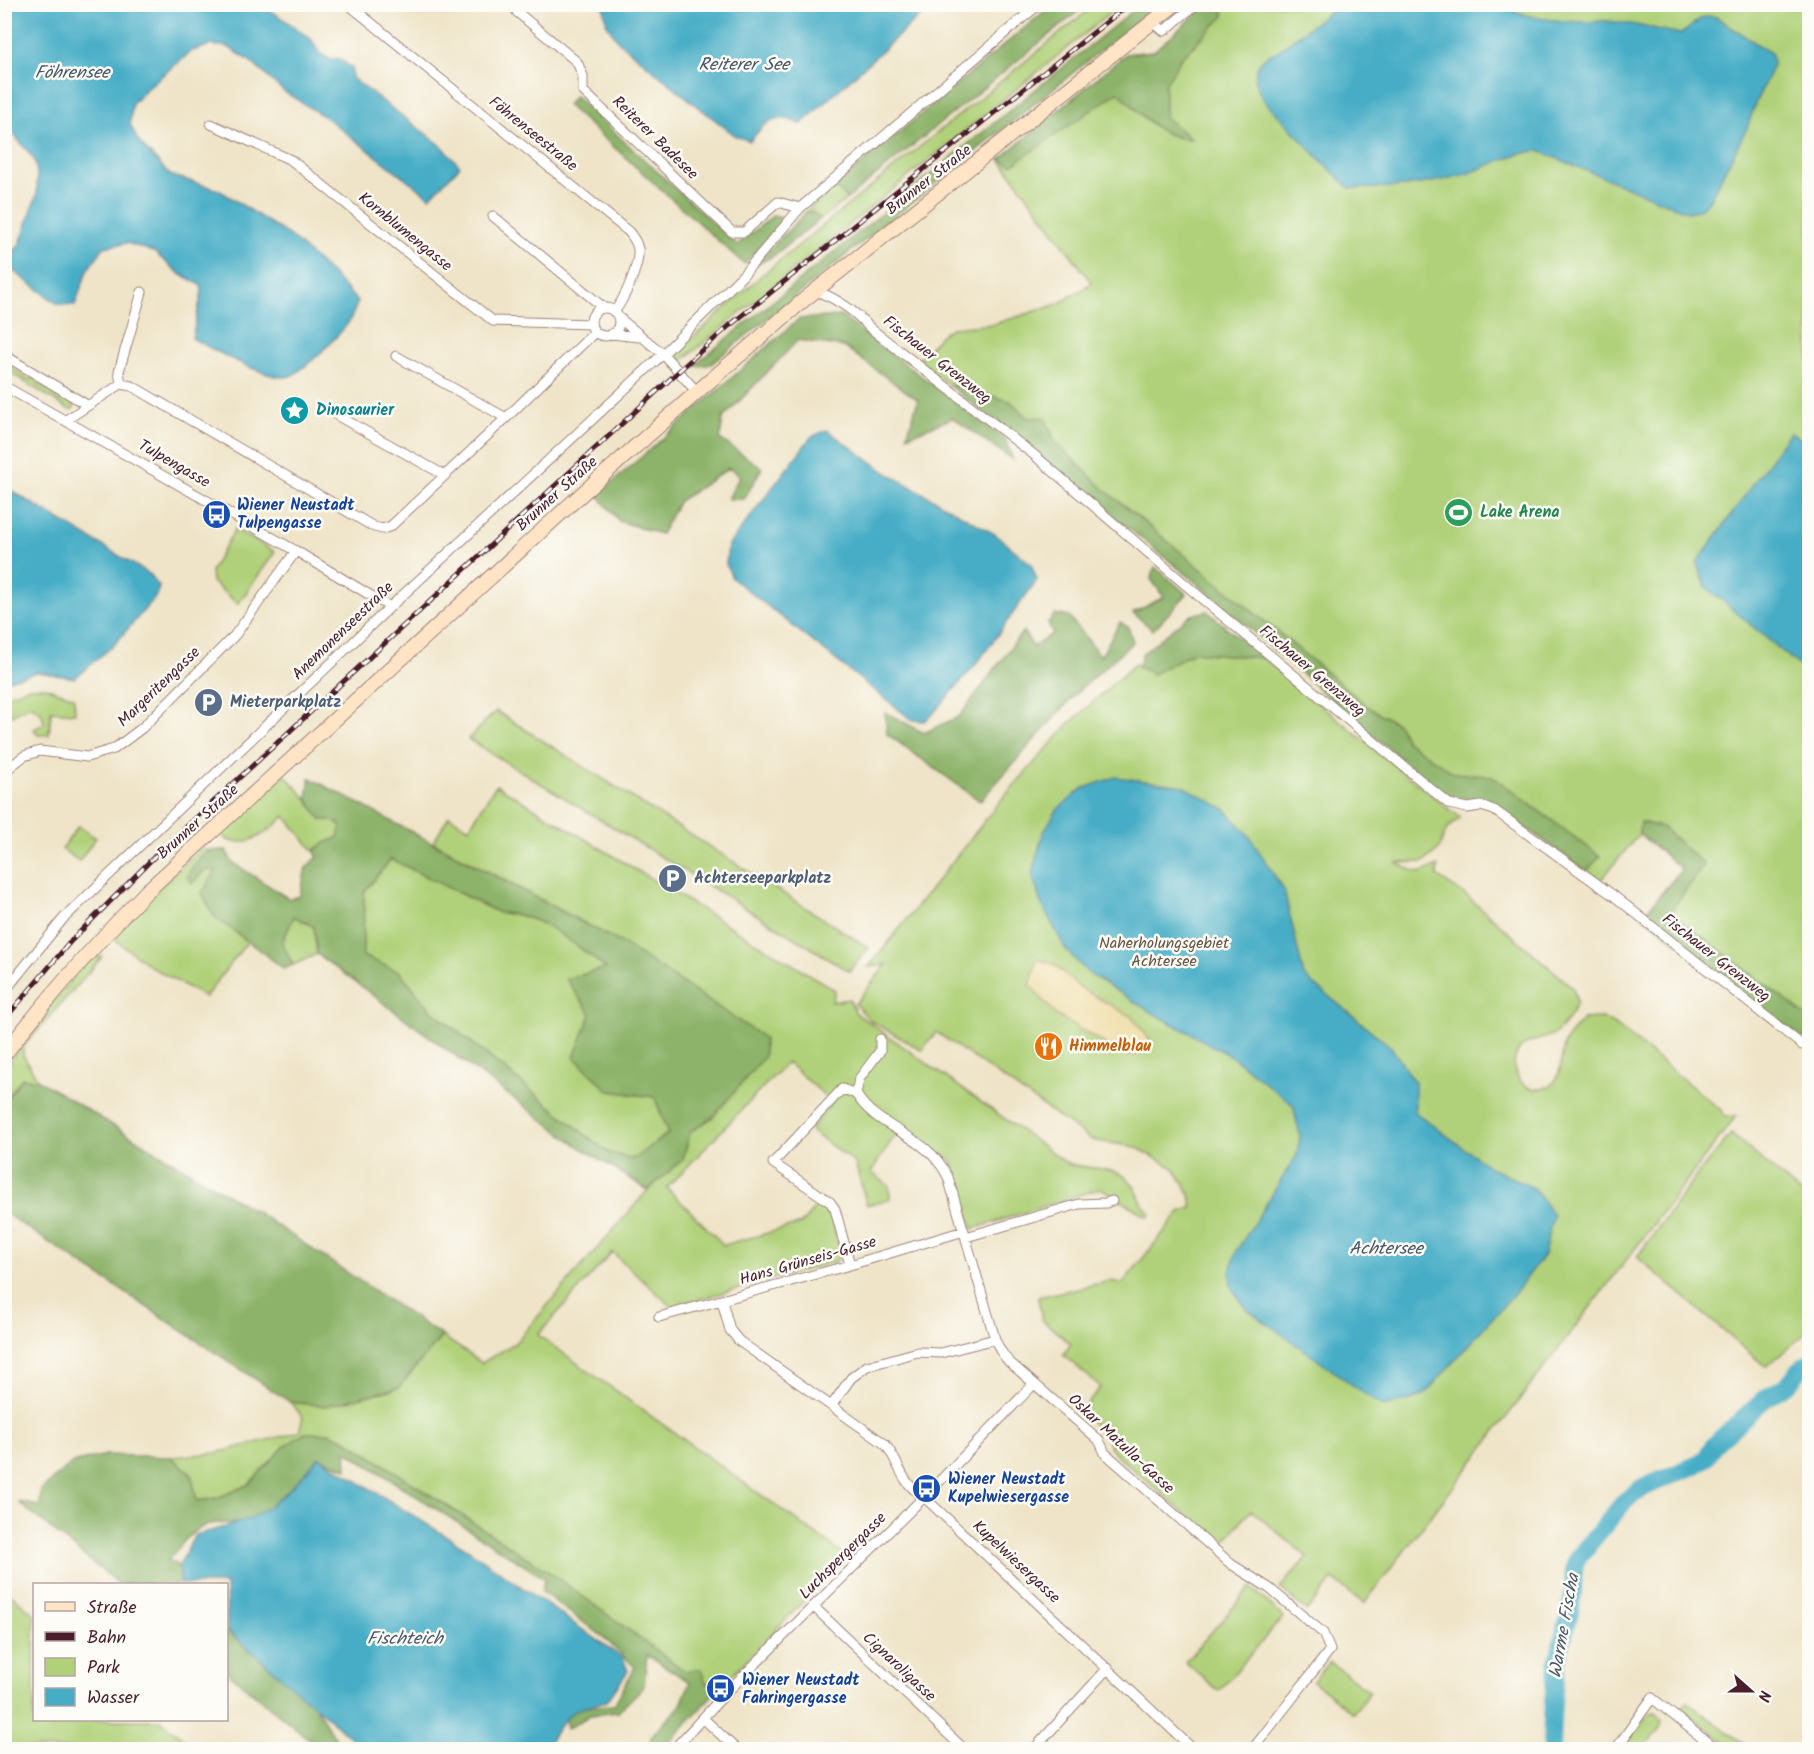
<svg xmlns="http://www.w3.org/2000/svg" width="1814" height="1754" font-family="Kalam,sans-serif">
  <rect width="100%" height="100%" fill="#fdfcf7"/>
  <filter id="ink" filterUnits="userSpaceOnUse"><feTurbulence type="fractalNoise" baseFrequency=".0167" numOctaves="2"/><feDisplacementMap in="SourceGraphic" scale="12" xChannelSelector="R" yChannelSelector="G"/><feConvolveMatrix kernelMatrix="1 2 1 2 8 2 1 2 1" color-interpolation-filters="sRGB"/></filter>
  <filter id="wash" filterUnits="userSpaceOnUse"><feTurbulence type="fractalNoise" baseFrequency=".008" numOctaves="4" result="noise"/><feDisplacementMap in="SourceGraphic" scale="24" xChannelSelector="R" yChannelSelector="G"/><feGaussianBlur stdDeviation="1.35" result="paint"/><feColorMatrix in="noise" values="0 0 0 0 0 0 0 0 0 0 0 0 0 0 0 0 0 1.4 0 .05"/><feComposite in="paint" operator="in"/></filter>
  <g filter="url(#wash)">
    <rect width="100%" height="100%" fill="#efe4c8"/>
    <path fill="#b0d179" stroke="#7d7852" stroke-width="1.5" d="M1096,4L1120,5L680,362L676,353L762,275Z
      M1207,5H1809V1032L1803,1039L1643,916L1682,869L1639,834L1600,881L1486,800L1473,803H1452L1191,578L918,360L941,335L951,328L994,324L1058,304L1092,283L1000,159L1126,54L1154,51Z
      M835,186L847,199L820,219L812,212H806Z
      M4,362L29,379H37L39,384L63,398L65,396L74,402V408L71,410L68,409L5,369Z
      M235,529L275,552L238,604L212,582L211,571Z
      M1193,652L1263,658L1451,811L1461,817L1447,829L1439,849L1423,862L1396,863L1419,873L1438,866L1437,876L1468,897L1573,988L1577,1002C1572,1013 1566,1025 1556,1033C1546,1040 1527,1039 1519,1050C1503,1073 1530,1101 1552,1084C1564,1075 1559,1053 1566,1041C1569,1033 1578,1026 1583,1019L1602,1018L1618,1027L1721,1110L1725,1117L1736,1116L1364,1604L1333,1579L1307,1611L1280,1588L1307,1557L1251,1510L1221,1545L1110,1449L1107,1437L1081,1412L1101,1387L1063,1355L1071,1344L1042,1320L1038,1297L1110,1281L1123,1283L1180,1212L1192,1208L1190,1194L1174,1168L1136,1147L1092,1140L936,1032L922,1050L871,1021L855,1004L887,964L869,967L1002,799L1068,725L1135,664L1153,674Z
      M30,687H45L74,697L75,713L51,711L49,735H38L34,729L44,724L42,713L30,705L5,718V696Z
      M496,711L869,948L849,971L468,739Z
      M284,774L307,799L321,820H332L341,825L338,838L325,843L314,851L285,816C269,832 248,849 225,839L222,832L225,824Z
      M496,785L835,990L832,1002L849,999L856,1013L1068,1164C1092,1171 1118,1163 1134,1186C1141,1197 1139,1204 1151,1214L1148,1217L1101,1188L973,1229L952,1161L901,1126L871,1172L889,1186L890,1199L867,1205L855,1163L810,1130L832,1102L787,1062L667,1188L724,1245L801,1224L820,1202L830,1213L840,1249L837,1261L672,1307L612,1252L538,1335L849,1558L831,1573L718,1689L685,1671L549,1572L346,1440L328,1433L286,1445L248,1485L217,1498L197,1501L191,1473L171,1457L216,1453L299,1432L303,1417L290,1402L326,1406L398,1388L442,1336L482,1363L515,1343L648,1190L683,1159L690,1132L713,1117L627,946L433,842L449,816L469,828Z
      M78,826L96,838L79,861L62,849Z
      M200,849L212,850L200,856L206,869L217,870L214,916L248,941L205,997L153,968L113,938L126,919Z
      M391,859L499,913C542,913 574,944 607,968L591,1014L609,1091L655,1097L668,1133L633,1159L607,1152L431,1010L400,972L362,956L364,892Z
      M294,916L314,927L317,954L293,965L282,943Z
      M98,955L102,957L23,1047V1055L38,1080L22,1078L5,1101L4,1069L10,1064L21,1041L84,964Z
      M1731,1134L1809,1200V1330L1766,1367L1637,1257L1697,1175Z
      M1251,1587L1283,1617L1219,1691L1185,1662Z
      M5,1589L34,1614V1720H160L196,1749H5Z
      M1330,1662L1370,1692L1353,1713L1313,1681Z
      M1686,1701L1751,1749H1734L1681,1708Z
      M1656,1712L1662,1720L1660,1728L1643,1749H1622L1646,1717L1651,1713Z"/>
    <path fill="#8cb369" stroke="#6b694a" stroke-width="1.5" fill-rule="evenodd" d="M1052,5H1086L847,199L835,186Z
      M1140,5H1157L711,364L692,367Z
      M1207,5H1222L1224,16L1181,58L1165,85V117L1191,139C1157,138 1141,113 1118,92L1012,165L1000,159L1126,54L1154,51Z
      M575,96L737,245L774,215L784,220L744,264L567,105Z
      M806,212H812L820,219L773,256L754,266Z
      M841,316L1005,439L1013,460L953,418L907,436L918,400L844,347L798,340L723,418L720,439L762,468L744,499H728L740,475L729,468L679,501L661,534L619,521L598,495L799,319Z
      M948,384L1010,401L1028,418L1045,417L1055,442L1104,489L1371,709L1398,724L1406,741L1454,773L1492,776L1600,856L1587,871L1486,800L1473,803H1452L1191,578Z
      M1155,567L1187,594L1153,630L1133,613L1164,597L1151,579Z
      M1207,611L1263,658L1193,652L1153,674L1139,667L1142,654L1189,616Z
      M1055,614L1069,617L1101,656L1120,622L1128,627L1133,642L1079,690L980,801L887,734L885,712L924,733L960,716L1023,631L1033,647L1053,633L1048,623Z
      M310,778L627,946L764,1038V1057L713,1117L690,1132L683,1159L648,1190L577,1145L317,954L314,927L294,916L282,943L293,965L284,969L214,916L202,893L216,871L206,869L192,883L187,876C199,857 202,850 226,850L232,862L289,899L300,896L306,868L318,857L314,851L325,843L338,838L341,825L332,820H321L307,799ZM391,859L499,913C542,913 573,944 606,968L566,979L591,1014L574,1057L609,1091L655,1097L668,1134L633,1159L607,1152L431,1010L400,972L363,956L364,892Z
      M1640,822L1662,827L1704,865L1670,912L1809,1018V1032L1803,1039L1643,916L1682,869L1639,834Z
      M22,1078L38,1080L258,1213L442,1336L398,1388L326,1406L290,1402L5,1213V1101Z
      M305,1433H328L346,1440L549,1572L685,1671L701,1669L705,1682L718,1689L663,1749H651V1736L681,1705L690,1682L647,1655L644,1686L618,1712L590,1715L567,1729L565,1717L582,1707L614,1705L635,1667L602,1636L542,1592L544,1578L346,1451L347,1469L319,1457C301,1478 269,1514 242,1522C231,1525 220,1522 209,1524C193,1528 178,1548 168,1560L179,1566L181,1584H119L18,1502L40,1506L41,1490L72,1463L106,1455L171,1457L191,1473L197,1501L217,1498L248,1485L286,1445Z
      M226,1630L312,1702L342,1749H321L227,1672Z"/>
    <path fill="#eeda9e" stroke="#9c7c64" stroke-width="1.5" d="M1037,959L1054,964L1079,987L1132,1017L1145,1033L1153,1046L1140,1054L1126,1056L1057,1016L1030,985Z"/>
    <path fill="#47adc6" stroke="#486678" stroke-width="1.5" d="M5,4L254,5L274,13L288,22L312,40L319,53L331,60L338,58L352,68V78L442,146L460,166L430,197L325,117L283,91L249,60L228,47L211,45L192,51L147,88L132,104L130,124L138,141L170,175L219,190L290,236L333,275L358,302C355,309 352,317 348,323C339,335 300,376 286,377C267,379 210,348 192,338L202,292L201,285L180,274L154,252L127,243L104,247L88,269L75,305L58,304L13,271L8,264L9,257L20,244L37,194V172L34,159L5,124Z
      M1340,4L1503,5C1526,20 1561,21 1589,22C1595,23 1601,20 1607,21C1632,23 1656,29 1680,34C1693,28 1700,12 1716,17L1772,54L1773,65L1756,102L1747,128L1709,201L1700,209L1688,212L1539,151C1515,152 1492,165 1469,173C1430,185 1391,189 1350,188C1326,167 1304,143 1282,119C1276,112 1265,104 1261,95C1251,75 1254,59 1276,52Z
      M603,5V4L932,5L801,124C773,112 768,120 750,141L736,136L692,102L618,41L607,25Z
      M827,430L887,473L995,534L1031,564L1037,580L978,662L932,715L924,721L912,720L732,578L726,564L728,546L811,437Z
      M1790,432L1809,444V674L1706,587L1697,563Z
      M5,487L151,575L159,587L157,595L115,644L75,678L37,672L5,681Z
      M1115,777L1184,786L1225,809L1248,834L1284,890L1304,976L1391,1047L1415,1082V1112L1491,1168L1534,1188L1553,1215L1544,1255L1519,1288L1423,1396L1383,1407L1247,1309L1231,1287L1230,1271L1237,1250L1297,1155L1300,1136L1293,1105L1231,1056L1146,1009L1088,973L1066,950L1040,901L1032,874L1043,833L1057,810L1082,789Z
      M319,1457L470,1551L623,1658L628,1671L607,1701C566,1710 566,1715 545,1749H364L227,1630L226,1584H181L179,1566L195,1535C210,1531 225,1528 240,1522C273,1511 297,1482 319,1457Z"/>
    <g fill="none" stroke-linecap="round" stroke-linejoin="round">
      <path stroke="#47adc6" stroke-width="18" d="M1551,1750C1552,1715 1553,1681 1561,1647C1564,1632 1570,1617 1572,1601C1574,1587 1572,1574 1576,1560L1624,1502L1640,1489L1696,1465L1706,1458L1713,1446L1721,1438L1767,1397L1787,1385L1803,1366L1810,1363"/>
    </g>
  </g>
  <g filter="url(#ink)">
    <g fill="none" stroke-linecap="round" stroke-linejoin="round">
      <defs>
        <path id="street" d="M348,4L629,232C633,237 637,242 638,249C640,265 624,300 614,312
          M515,4L517,12L577,62L583,76V91L732,232H744L778,202L800,208
          M1154,23L1164,31L1196,4
          M211,124L291,160L493,321L591,324
          M493,216L604,308
          M816,291C838,299 854,310 870,328L1033,454L1200,597L1449,804L1467,808L1481,806L1494,810L1614,896L1802,1045
          M591 322a14 14 0 1 1 28 0a14 14 0 1 1-28 0Z
          M618,317L663,354L697,392
          M611,334L639,337
          M4,355L87,405
          M121,384L119,371L142,292
          M4,386L296,551L390,607
          M338,416L444,475
          M506,418L595,332
          M66,420L121,384L132,386L374,527L383,529L391,526L506,418L396,356
          M4,775L10,767L24,756L40,751L87,757L114,749L142,728L235,635L296,551
          M4,992L63,919L390,607L663,354L743,275L800,208L1039,4
          M856,1094L859,1079L880,1051V1039
          M966,1237L1079,1204L1106,1203L1112,1201
          M850,1265L835,1209L830,1202L773,1163L842,1089L856,1094C878,1131 927,1133 948,1177L995,1339L1000,1350L1008,1361L1099,1440L1105,1453L1231,1564L1269,1588L1323,1633L1330,1650L1252,1750
          M722,1301L730,1330L739,1341L885,1444C902,1466 898,1480 924,1497L1194,1750
          M659,1317L850,1265L964,1231
          M832,1405L851,1378L867,1366L918,1352L941,1353L995,1339
          M813,1606L965,1750
          M703,1718L737,1750
          M673,1750L726,1693L930,1491L1034,1384
          M1033,1750L1108,1668
          M1615,1750L1652,1698L1717,1750"/>
        <path id="secondary" d="M4,1055C48,997 95,944 146,892L584,492L697,392L805,299L1175,4"/>
      </defs>
      <use href="#street" stroke="#9c827a" stroke-width="11"/>
      <use href="#secondary" stroke="#9c827a" stroke-width="16"/>
      <use href="#street" stroke="#fff" stroke-width="9"/>
      <use href="#secondary" stroke="#ffe4c6" stroke-width="14"/>
      <defs>
        <path id="rail" d="M4,1020L71,941L156,855L694,357L729,326L1129,4"/>
      </defs>
      <use href="#rail" stroke="#4a1f2b" stroke-width="5"/>
      <use href="#rail" stroke="#fdfcf7" stroke-width="3" stroke-dasharray="9" stroke-linecap="butt"/>
    </g>
  </g>
  <defs>
    <symbol id="sight-disc" viewBox="-11 -11 22 22"><circle r="9.5" fill="#0f9aa8" stroke="#fdfcf7"/><path d="M0-6L1.8-2.2L6-1.7L2.9 1.2L3.7 5.4L0 3.3L-3.7 5.4L-2.9 1.2L-6-1.7L-1.8-2.2Z" fill="#fff"/></symbol>
    <symbol id="stadium-disc" viewBox="-11 -11 22 22"><circle r="9.5" fill="#2e9e5b" stroke="#fdfcf7"/><path d="M0-5a6.5 5 0 1 0 0 10a6.5 5 0 1 0 0-10ZM-3.5-1.8h7v3.6h-7Z" fill="#fff"/></symbol>
    <symbol id="bus-disc" viewBox="-11 -11 22 22"><circle r="9.5" fill="#1a4fb4" stroke="#fdfcf7"/><path d="M-5-6H5V4H4V6H2V4H-2V6H-4V4H-5ZM-3.5-4V0h7V-4ZM-3.5 1.2v1.5H-2V1.2ZM2 1.2v1.5H3.5V1.2Z" fill="#fff"/></symbol>
    <symbol id="parking-disc" viewBox="-11 -11 22 22"><circle r="9.5" fill="#5c6f8a" stroke="#fdfcf7"/><path d="M-3.5-5.5H1a3.5 3.5 0 0 1 0 7H-1V5.5H-3.5ZM-1-3.4V-.6H.8a1.4 1.4 0 0 0 0-2.8Z" fill="#fff"/></symbol>
    <symbol id="restaurant-disc" viewBox="-11 -11 22 22"><circle r="9.5" fill="#e8710a" stroke="#fdfcf7"/><path d="M-5-6h1v4h1v-4h1v4h1v-4h1v5L-1.5 .5V6h-2V.5L-5-1ZM5-6V6H3V1.5H1.5Q1.5-4 5-6Z" fill="#fff"/></symbol>
  </defs>
  <g fill-rule="evenodd">
    <use href="#sight-disc" x="278" y="394" width="33" height="33"/>
    <use href="#stadium-disc" x="1442" y="496" width="33" height="33"/>
    <use href="#bus-disc" x="200" y="498" width="33" height="33"/>
    <use href="#parking-disc" x="192" y="686" width="33" height="33"/>
    <use href="#parking-disc" x="656" y="862" width="33" height="33"/>
    <use href="#restaurant-disc" x="1032" y="1030" width="33" height="33"/>
    <use href="#bus-disc" x="910" y="1472" width="33" height="33"/>
    <use href="#bus-disc" x="704" y="1672" width="33" height="33"/>
  </g>
  <g text-anchor="middle" dominant-baseline="central" stroke-width="5" stroke-linejoin="round" paint-order="stroke">
    <g font-size="16" fill="#4a1f2b" stroke="#fdfcf7">
      <text transform="translate(533 134) rotate(39)">Föhrenseestraße</text>
      <text transform="translate(655 138) rotate(44)">Reiterer Badesee</text>
      <text transform="translate(929 180) rotate(-38)">Brunner Straße</text>
      <text transform="translate(405 232) rotate(39)">Kornblumengasse</text>
      <text transform="translate(937 360) rotate(38)">Fischauer Grenzweg</text>
      <text transform="translate(174 464) rotate(30)">Tulpengasse</text>
      <text transform="translate(557 494) rotate(-42)">Brunner Straße</text>
      <text transform="translate(343 631) rotate(-44)">Anemonenseestraße</text>
      <text transform="translate(1312 671) rotate(40)">Fischauer Grenzweg</text>
      <text transform="translate(159 687) rotate(-44)">Margeritengasse</text>
      <text transform="translate(198 822) rotate(-42)">Brunner Straße</text>
      <text transform="translate(1716 958) rotate(38)">Fischauer Grenzweg</text>
      <text transform="translate(808 1261) rotate(-16)">Hans Grünseis-Gasse</text>
      <text transform="translate(1121 1444) rotate(43)">Oskar Matulla-Gasse</text>
      <text transform="translate(843 1556) rotate(-45)">Luchspergergasse</text>
      <text transform="translate(1016 1562) rotate(43)">Kupelwiesergasse</text>
      <text transform="translate(899 1667) rotate(43)">Cignaroligasse</text>
    </g>
    <g font-size="16" font-weight="bold" fill="#0d838f" stroke="#fdfcf7" text-anchor="start">
      <text x="316" y="410">Dinosaurier</text>
    </g>
    <g font-size="16" font-weight="bold" fill="#164399" stroke="#fdfcf7" text-anchor="start">
      <text x="237" y="505">Wiener Neustadt<tspan x="237" dy="18">Tulpengasse</tspan></text>
      <text x="948" y="1479">Wiener Neustadt<tspan x="948" dy="18">Kupelwiesergasse</tspan></text>
      <text x="742" y="1680">Wiener Neustadt<tspan x="742" dy="18">Fahringergasse</tspan></text>
    </g>
    <g font-size="16" font-weight="bold" fill="#27864d" stroke="#fdfcf7" text-anchor="start">
      <text x="1480" y="512">Lake Arena</text>
    </g>
    <g font-size="16" font-weight="bold" fill="#4e5e75" stroke="#fdfcf7" text-anchor="start">
      <text x="230" y="702">Mieterparkplatz</text>
      <text x="694" y="878">Achterseeparkplatz</text>
    </g>
    <g font-size="16" fill="#695442" stroke="#fdfcf7">
      <text x="1164" y="943">Naherholungsgebiet<tspan x="1164" dy="18">Achtersee</tspan></text>
    </g>
    <g font-size="16" font-weight="bold" fill="#c56008" stroke="#fdfcf7" text-anchor="start">
      <text x="1069" y="1046">Himmelblau</text>
    </g>
    <g font-size="18" font-style="italic" fill="#495869" stroke="#fdfcf7">
      <text x="744" y="65">Reiterer See</text>
      <text x="72" y="73">Föhrensee</text>
      <text x="1386" y="1249">Achtersee</text>
      <text transform="translate(1565 1626) rotate(-80)">Warme Fischa</text>
      <text x="405" y="1639">Fischteich</text>
    </g>
  </g>
  <rect width="1814" height="1754" fill="none" stroke="#fdfcf7" stroke-width="24"/>
  <rect x="33" y="1583" width="195" height="138" fill="#fdfcf7" stroke="#b5a4a5" stroke-width="1.5"/>
  <rect x="45" y="1602" width="30" height="9" fill="#ffe4c6" stroke="#b5a4a5" stroke-width="1.5"/>
  <text x="87" y="1613" font-size="18" fill="#4a1f2b">Straße</text>
  <rect x="45" y="1632" width="30" height="9" fill="#4a1f2b" stroke="#b5a4a5" stroke-width="1.5"/>
  <text x="87" y="1643" font-size="18" fill="#4a1f2b">Bahn</text>
  <rect x="45" y="1658" width="30" height="18" fill="#b0d179" stroke="#b5a4a5" stroke-width="1.5"/>
  <text x="87" y="1673" font-size="18" fill="#4a1f2b">Park</text>
  <rect x="45" y="1688" width="30" height="18" fill="#47adc6" stroke="#b5a4a5" stroke-width="1.5"/>
  <text x="87" y="1703" font-size="18" fill="#4a1f2b">Wasser</text>
  <g transform="translate(1751 1691) rotate(111)" stroke="#fdfcf7" stroke-width="4.5" paint-order="stroke">
  <path d="M0-4.5L10 22L0 15L-10 22Z" fill="#4a1f2b"/>
  <text y="-9" font-size="16" font-weight="bold" text-anchor="middle" fill="#4a1f2b">N</text>
  </g>
</svg>
